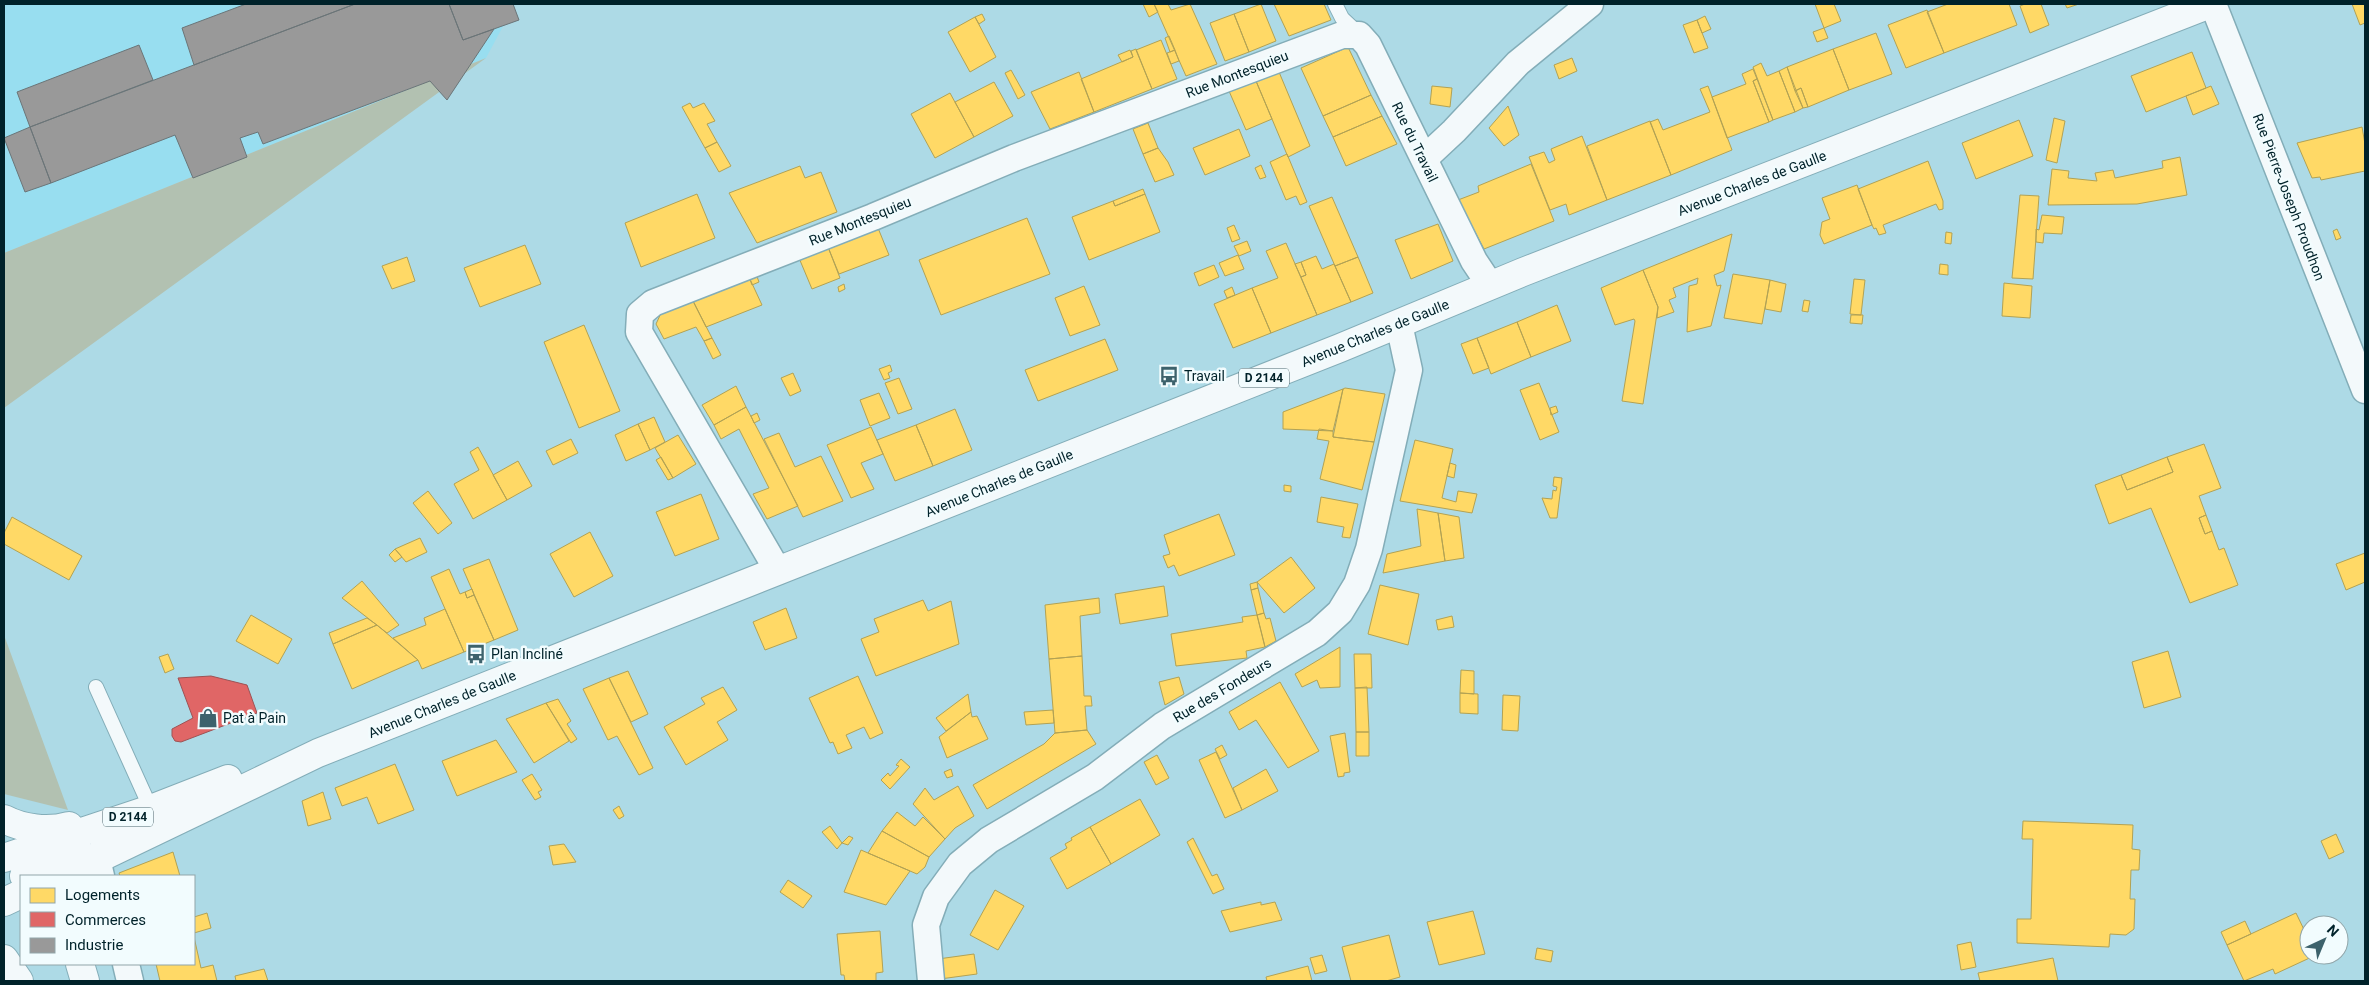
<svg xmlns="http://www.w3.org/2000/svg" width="2369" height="985" font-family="Roboto,sans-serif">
  <rect width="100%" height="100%" fill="#addae6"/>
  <path fill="#98def0" d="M4,4H515L486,58L4,253Z"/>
  <path fill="#b2c1b1" d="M486,58L4,408V253Z
    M4,635L68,810L4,794Z"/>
  <path fill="#ffd966" stroke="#b2a254" d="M1143,4H1154L1158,12L1149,17Z
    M1154,4H1168L1171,10L1190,4L1217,64L1186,76Z
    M1261,4L1276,41L1249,52L1234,14Z
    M1274,4H1324L1331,20L1289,36Z
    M1815,4H1834L1841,21L1824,28Z
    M1948,4H2009L2017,25L1944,53L1927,12Z
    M2025,4H2041L2049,25L2030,33L2020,6Z
    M2065,4H2079L2067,8Z
    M2352,4H2365V23L2360,25Z
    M1927,10L1944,53L1906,68L1888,25Z
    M982,14L985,20L979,24L975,17Z
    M1234,14L1249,52L1225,61L1210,23Z
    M1705,16L1711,29L1702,33L1697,20Z
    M975,17L996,57L970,72L948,32Z
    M1697,20L1708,48L1694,53L1683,25Z
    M1824,28L1828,38L1817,42L1813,32Z
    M1876,33L1892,74L1849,90L1833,49Z
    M1169,36L1175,50L1170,52L1165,38Z
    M1161,40L1177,79L1152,89L1136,50Z
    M1348,47L1371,95L1323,116L1301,68Z
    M1136,49L1152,89L1094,112L1081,79L1133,57L1131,51Z
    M1833,49L1849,90L1808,107L1801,88L1795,91L1787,67Z
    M1130,50L1133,57L1122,62L1118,55Z
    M1175,50L1179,61L1171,64L1167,53Z
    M2192,52L2206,88L2146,112L2131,76Z
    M1572,58L1577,71L1559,79L1554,65Z
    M1761,63L1767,76L1779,71L1795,112L1773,120L1753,67Z
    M1787,67L1803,108L1795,112L1779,71Z
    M1753,69L1757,79L1753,81L1769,122L1727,138L1712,97L1746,84L1742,74Z
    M1011,70L1025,95L1018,99L1005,73Z
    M1079,72L1094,112L1050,129L1031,92Z
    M1279,72L1310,146L1288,157L1256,81Z
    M1757,79L1773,120L1769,122L1753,81Z
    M1256,81L1272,119L1246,130L1229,91Z
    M994,82L1013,116L974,137L955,102Z
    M1432,86L1452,88L1450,107L1430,104Z
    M1708,86L1732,150L1671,175L1650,122L1658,119L1663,130L1710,112L1700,89Z
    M2211,86L2219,104L2193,115L2186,96Z
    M1801,88L1808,107L1803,108L1795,91Z
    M950,93L974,137L935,158L911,114Z
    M1371,95L1382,116L1333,137L1323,116Z
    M690,103L693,108L704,103L715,121L707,124L717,142L705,148L682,107Z
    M1508,106L1519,135L1504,146L1489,128Z
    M1382,116L1397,144L1346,166L1333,137Z
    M2054,118L2065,121L2057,163L2046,160Z
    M2019,120L2033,156L1976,179L1962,143Z
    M1650,121L1671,175L1607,200L1587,146Z
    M1148,123L1158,148L1143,154L1133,129Z
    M2362,127L2365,144V171L2321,180L2320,177L2312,178L2297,143Z
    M1239,129L1250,156L1205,175L1193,148Z
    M1582,136L1607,200L1569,215L1566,204L1550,210L1529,157L1544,152L1549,163L1555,160L1551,149Z
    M717,142L731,166L719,172L705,148Z
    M1158,148L1168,162L1174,175L1155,182L1143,154Z
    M1287,154L1307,202L1300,205L1296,196L1286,200L1270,162Z
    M2180,157L2187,195L2137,204L2048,205L2052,169L2069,171L2068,178L2097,181L2095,173L2113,170L2115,178L2163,168L2162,161Z
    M1928,161L1943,201V209L1939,210L1936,204L1883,225L1886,233L1879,235L1876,228L1874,229L1872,225L1858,189Z
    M1531,164L1554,221L1484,249L1458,200L1479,192L1478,186Z
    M1261,165L1266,177L1260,179L1255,168Z
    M800,166L805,178L821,172L837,212L757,243L729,193Z
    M1857,185L1872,225L1824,244L1820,235L1822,222L1830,219L1822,198Z
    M1143,189L1145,194L1115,206L1113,201Z
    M697,194L715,238L641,267L625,223Z
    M1145,194L1160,232L1089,260L1072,217L1113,201L1115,206Z
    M2020,195L2039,196L2033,279L2012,278Z
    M1332,197L1358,257L1335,266L1309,206Z
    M2042,215L2064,217L2062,234L2044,233L2043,243L2036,242V229L2039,230Z
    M1027,218L1050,274L941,315L919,260Z
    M1438,224L1453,261L1411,279L1395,240Z
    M1234,225L1240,239L1232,242L1227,228Z
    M878,228L889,255L839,274L828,247Z
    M2337,229L2341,238L2336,240L2333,231Z
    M1946,232L1952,233L1951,244L1945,243Z
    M1732,234L1724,271L1714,275L1717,286L1721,285L1711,326L1687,332L1689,286L1697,284L1698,278L1673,288L1676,297L1669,300L1674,312L1657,318L1658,307L1643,270Z
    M1247,241L1251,251L1239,256L1234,246Z
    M1286,243L1317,315L1271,333L1252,288L1278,278L1266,251Z
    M525,245L541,284L480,307L464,268Z
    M828,247L840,278L812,289L799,258Z
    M1238,255L1244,269L1225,276L1219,263Z
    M1316,256L1322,269L1334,264L1351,302L1317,315L1301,277L1306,275L1301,262Z
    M407,257L415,281L392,289L382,266Z
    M1358,257L1373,293L1351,302L1335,266Z
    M1301,262L1306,275L1301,277L1295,264Z
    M1940,264L1948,265V275L1939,274Z
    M1214,265L1219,277L1199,286L1194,273Z
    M1643,270L1658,307L1643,404L1622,401L1635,321L1634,319L1615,325L1601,288Z
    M756,274L759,282L752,285L749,277Z
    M1733,274L1770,280L1762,324L1724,318Z
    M749,277L762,305L706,327L692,299Z
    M1854,279L1865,280L1861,315L1850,314Z
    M1770,280L1786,284L1781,312L1765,309Z
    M2004,283L2032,286L2030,318L2002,316Z
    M844,284L845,289L839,292L838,287Z
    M1084,286L1100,325L1070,336L1055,298Z
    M1232,287L1235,295L1227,298L1224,291Z
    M1252,288L1271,333L1233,348L1214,304Z
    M692,299L712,338L704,341L696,327L664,339L656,324L662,311Z
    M1804,300L1810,301L1808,312L1802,311Z
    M1557,305L1571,341L1531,357L1517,322Z
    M1851,315H1863L1862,324L1850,323Z
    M1517,322L1531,357L1491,374L1477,338Z
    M584,325L620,411L579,428L544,342Z
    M712,338L721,355L713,359L704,341Z
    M1477,338L1489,368L1473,374L1461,344Z
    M1105,339L1118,370L1038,401L1025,370Z
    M890,365L892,371L888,373L890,378L884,380L879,369Z
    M793,373L801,391L790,396L781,378Z
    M899,378L912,409L898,414L885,383Z
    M1539,383L1559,432L1540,440L1520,390Z
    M736,386L746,407L714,425L702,405Z
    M1345,388L1385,394L1374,442L1333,437L1343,389Z
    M1343,389L1333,431L1283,429V412Z
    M879,393L890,418L870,426L860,400Z
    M1556,406L1558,412L1551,415L1550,408Z
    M746,407L798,506L767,519L753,494L769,488L739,429L721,439L714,425Z
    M955,409L972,450L933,466L916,425Z
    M757,413L760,420L754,423L751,416Z
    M654,417L665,442L650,450L638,424Z
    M638,424L650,450L626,461L615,435Z
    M916,425L933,466L895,481L877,440Z
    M871,427L883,454L861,463L874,489L851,498L827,445Z
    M1319,429L1333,431V437L1374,442L1362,490L1320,479L1329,441L1317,439Z
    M779,433L795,467L821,456L843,501L803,517L764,439Z
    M678,435L696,464L673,478L655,448Z
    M571,439L578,453L553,465L546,451Z
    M1415,440L1453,449L1442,498L1456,502L1458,491L1477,494L1472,513L1400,501Z
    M2204,444L2221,488L2199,496L2206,515L2199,518L2205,534L2212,531L2219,550L2224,548L2238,585L2190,603L2151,508L2109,524L2095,485L2121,475L2127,490L2173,472L2167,457Z
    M478,447L507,500L473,519L454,484L479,470L470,452Z
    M661,457L673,478L668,480L656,460Z
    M2167,457L2173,472L2127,490L2121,475Z
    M518,461L532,486L507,500L493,475Z
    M1450,463L1456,465L1454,478L1447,476Z
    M1554,477L1562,478L1557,518H1550L1542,498L1552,499L1553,490L1556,491L1557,487L1553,486Z
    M1284,485L1291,486V492L1284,491Z
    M428,491L452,523L438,534L413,503Z
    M701,494L719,539L675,556L656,512Z
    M1321,497L1358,504L1350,538L1342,537L1344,527L1317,522Z
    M1417,509L1438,513L1445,561L1383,573L1387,554L1421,546Z
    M1438,513L1459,517L1464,558L1445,561Z
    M1219,514L1235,555L1179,576L1174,565L1168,568L1163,556L1170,554L1164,535Z
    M2206,515L2212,531L2205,534L2199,518Z
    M12,517L82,556L69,580L4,544V533Z
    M590,532L613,576L574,597L550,554Z
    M420,538L427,552L406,562L395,549Z
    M395,549L402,557L395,562L389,555Z
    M2365,553V582L2346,590L2336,564Z
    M1291,557L1315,588L1284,613L1257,582Z
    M489,559L518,630L494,640L463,569Z
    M449,569L460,594L465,592L467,598L474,595L494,640L464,652L431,577Z
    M362,581L399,625L387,633L342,598Z
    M1257,582L1258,588L1251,590L1250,584Z
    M1380,585L1419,594L1408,645L1368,634Z
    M1164,586L1168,616L1120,624L1115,594Z
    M1258,588L1264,613L1257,615L1251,590Z
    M472,589L474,595L467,598L465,592Z
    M1099,598L1100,613L1080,616L1082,656L1049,659L1045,605Z
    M923,600L928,611L951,601L959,644L876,676L861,639L879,632L874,619Z
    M786,608L797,638L765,650L753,622Z
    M445,609L464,652L422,669L418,660L393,638L426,625L424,618Z
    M1264,613L1266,619L1270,618L1276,641L1265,647L1257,615Z
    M251,615L292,639L278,664L236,641Z
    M1257,615L1265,647L1246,651L1247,658L1176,666L1171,634L1243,622L1242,617Z
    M1452,616L1454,627L1438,630L1436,620Z
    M367,618L377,625L333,644L329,633Z
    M377,625L418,660L352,689L333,644Z
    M1340,647V687L1320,688L1317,680L1302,687L1295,674Z
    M2168,651L2181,697L2144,708L2132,662Z
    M168,654L174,669L165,673L159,657Z
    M1354,654H1371L1372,688H1355Z
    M1082,656L1084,696H1091L1092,706H1085L1087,730L1055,733L1049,659Z
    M1461,670L1474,671V694L1460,693Z
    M628,671L648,714L631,722L609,678Z
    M858,676L883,733L870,739L864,727L846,735L852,748L838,754L833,742L830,743L809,698Z
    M1179,677L1184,694L1165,705L1159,682Z
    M609,678L653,768L639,775L617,736L608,740L583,689Z
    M1280,682L1319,751L1288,768L1256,720L1239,730L1229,712Z
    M723,687L737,710L717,722L728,740L686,765L664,727L705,704L701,698Z
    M1367,687L1369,732H1356L1355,688Z
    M1460,693L1478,694V714L1460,713Z
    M968,694L971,712L946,731L936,718Z
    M1503,695L1520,696L1518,731L1502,730Z
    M558,699L571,721L567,724L577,739L571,743L546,703Z
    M546,703L569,741L534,763L506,719Z
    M1053,710L1054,723L1026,725L1024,712Z
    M971,712L972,717L977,716L988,739L947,758L939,737Z
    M1087,730L1096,744L987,809L973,785L1044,744L1055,733Z
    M1356,732H1369V756H1356Z
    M1345,733L1350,772L1344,773V776L1338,777L1330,736Z
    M496,740L517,772L457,796L442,761Z
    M1222,745L1227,755L1220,759L1215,749Z
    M1216,752L1242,810L1225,818L1199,760Z
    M1157,755L1169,778L1156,785L1144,762Z
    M901,759L910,767L890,789L881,780L888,773L890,776L899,766L896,765Z
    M395,764L414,810L378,824L367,797L342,806L335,788Z
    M951,769L953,776L947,778L944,772Z
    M1266,769L1278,791L1242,810L1233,788Z
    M532,774L542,790L538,792L541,797L535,800L522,780Z
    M958,786L974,816L955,828L945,839L913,804L925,788L934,800Z
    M323,792L331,819L308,826L302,801Z
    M1140,799L1160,835L1111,864L1090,827Z
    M619,806L624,816L619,819L613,810Z
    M897,812L915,826L923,817L945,839L929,857L882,831Z
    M2023,821L2133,825L2132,849L2140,850L2139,870H2131L2130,899H2135L2134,929L2126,935L2110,934L2109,947L2017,943V919H2031L2033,839H2022Z
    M830,826L842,843L837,849L822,832Z
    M1090,827L1111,864L1067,889L1050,858L1067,848L1065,844L1072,840L1071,838Z
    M882,831L929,857L925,867L917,874L868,853Z
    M2336,834L2344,852L2329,859L2321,841Z
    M849,836L853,838L848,845L842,843Z
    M1193,838L1212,876L1217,874L1224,889L1213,894L1187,842Z
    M564,844L576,862L553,865L549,846Z
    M861,850L910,871L886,905L844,892Z
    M173,852L180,876H120L119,873Z
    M788,880L812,896L803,908L780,892Z
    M995,890L1024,906L998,950L970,935Z
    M1261,902V905L1275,902L1282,920L1230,932L1221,911Z
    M1473,911L1485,954L1439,965L1427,922Z
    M207,913L211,928L194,933V917Z
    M2296,913L2309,940V955H2316L2275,974L2273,969L2244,981L2227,945Z
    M2245,921L2251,934L2227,945L2221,932Z
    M880,931L883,972L876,973V981H845L844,975H841L837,934Z
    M1389,935L1400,977L1386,981H1351L1342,947Z
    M194,937L201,968L213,965L217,981H160L156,964H194Z
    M1971,942L1976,967L1961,970L1957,945Z
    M1537,948L1553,951L1551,962L1535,959Z
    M974,954L977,974L940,979L938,959Z
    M1322,955L1327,971L1315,974L1310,958Z
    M2053,958L2058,981H1980L1978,973Z
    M1308,966L1312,981H1267L1266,977Z
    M264,969L268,981H236L235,976Z"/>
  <path fill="#e06666" stroke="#9d5254" d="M211,676L247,685L257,713L181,742L175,741L172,736V729L193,718L178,678Z"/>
  <path fill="#999" stroke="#6b7578" d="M246,4H355L194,65L182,28Z
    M355,4H449L463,40L494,29L447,100L430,81L263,144L258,132L240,138L247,157L193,178L175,135L51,183L30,127Z
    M449,4H513L519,20L463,40Z
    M139,45L153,80L30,127L17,92Z
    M30,127L51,183L25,192L4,138Z"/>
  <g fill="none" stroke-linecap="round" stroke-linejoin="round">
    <defs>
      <path id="service" d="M1335,4L1342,18L1359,34
        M96,687L151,809"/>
      <path id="minor" d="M2213,4L2365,390
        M1424,159L1454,131L1518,63L1590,4
        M778,571L639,332L640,314L653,303L873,217L1014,158L1342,35H1359L1368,45L1474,261L1490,285
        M101,876C97,860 98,854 108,841
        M126,964L130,981
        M931,981L926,925L936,897L960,864L989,840L1095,777L1162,726L1317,633L1340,612L1357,584L1369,549L1409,370L1399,324"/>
      <path id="primary" d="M4,819C23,829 48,832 69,826
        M4,858L151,809L228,779
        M24,876L79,852
        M62,876L318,753L1340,348L1523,272L2210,4
        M4,902L21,894
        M4,959L19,981
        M80,964L85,981"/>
    </defs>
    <use href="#service" stroke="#83adb8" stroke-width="16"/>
    <use href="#minor" stroke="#83adb8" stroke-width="29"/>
    <use href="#primary" stroke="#83adb8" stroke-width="30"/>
    <use href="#service" stroke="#f3f9fb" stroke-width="14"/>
    <use href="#minor" stroke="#f3f9fb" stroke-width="26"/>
    <use href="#primary" stroke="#f3f9fb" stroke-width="28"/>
  </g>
  <defs>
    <symbol id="bus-bare" viewBox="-9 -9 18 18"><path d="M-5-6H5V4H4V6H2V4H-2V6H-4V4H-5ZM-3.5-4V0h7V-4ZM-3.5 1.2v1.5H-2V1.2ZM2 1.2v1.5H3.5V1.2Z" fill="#3d626c" stroke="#f2fcfe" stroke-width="2.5" paint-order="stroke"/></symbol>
    <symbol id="shop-bare" viewBox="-9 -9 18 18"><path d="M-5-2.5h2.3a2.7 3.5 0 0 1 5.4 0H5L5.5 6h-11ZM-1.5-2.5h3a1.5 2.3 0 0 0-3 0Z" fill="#3d626c" stroke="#f2fcfe" stroke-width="2.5" paint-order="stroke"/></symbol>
  </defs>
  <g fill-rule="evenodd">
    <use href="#bus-bare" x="1155" y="362" width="28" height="28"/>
    <use href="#bus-bare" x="462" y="640" width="28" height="28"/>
    <use href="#shop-bare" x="194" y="704" width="28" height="28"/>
  </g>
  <g text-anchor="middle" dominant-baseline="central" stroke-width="5" stroke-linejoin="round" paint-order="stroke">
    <g fill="#f2fcfe" stroke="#49636a" stroke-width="1">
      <rect x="1239" y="368.5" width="50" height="19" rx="4"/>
      <rect x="103" y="807.5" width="50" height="19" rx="4"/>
    </g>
    <g font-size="12" font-weight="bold" fill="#00222a">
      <text x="1264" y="378">D 2144</text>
      <text x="128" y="817">D 2144</text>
    </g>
    <g font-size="14" fill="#00222a" stroke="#f2fcfe">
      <text transform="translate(1237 74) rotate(-21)">Rue Montesquieu</text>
      <text transform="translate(1415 142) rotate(64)">Rue du Travail</text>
      <text transform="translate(1752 183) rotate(-21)">Avenue Charles de Gaulle</text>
      <text transform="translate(2289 197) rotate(69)">Rue Pierre-Joseph Proudhon</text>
      <text transform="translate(860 221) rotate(-22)">Rue Montesquieu</text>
      <text transform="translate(1375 333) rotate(-22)">Avenue Charles de Gaulle</text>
      <text transform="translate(999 483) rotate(-22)">Avenue Charles de Gaulle</text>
      <text transform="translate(1222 690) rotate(-31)">Rue des Fondeurs</text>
      <text transform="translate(442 704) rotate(-22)">Avenue Charles de Gaulle</text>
    </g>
    <g font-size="14" fill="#00222a" stroke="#f2fcfe" text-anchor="start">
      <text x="1184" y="376">Travail</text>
      <text x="491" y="654">Plan Incliné</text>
      <text x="223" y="718">Pat à Pain</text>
    </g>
  </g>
  <rect width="2369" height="985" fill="none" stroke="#00222a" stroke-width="10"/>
  <rect x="20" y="875" width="175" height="90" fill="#f2fcfe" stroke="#91a5a9"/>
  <rect x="30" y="888" width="25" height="15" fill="#ffd966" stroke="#91a5a9"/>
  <text x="65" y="900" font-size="15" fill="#00222a">Logements</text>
  <rect x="30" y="912" width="25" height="15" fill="#e06666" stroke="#91a5a9"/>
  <text x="65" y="925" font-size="15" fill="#00222a">Commerces</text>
  <rect x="30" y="938" width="25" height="15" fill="#999999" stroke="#91a5a9"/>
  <text x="65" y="950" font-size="15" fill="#00222a">Industrie</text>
  <g transform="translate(2324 940) rotate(44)"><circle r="24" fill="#f2fcfe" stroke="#91a5a9"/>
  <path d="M0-4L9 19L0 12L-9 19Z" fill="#3d626c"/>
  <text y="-8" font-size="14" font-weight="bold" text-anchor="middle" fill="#00222a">N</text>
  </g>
</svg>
